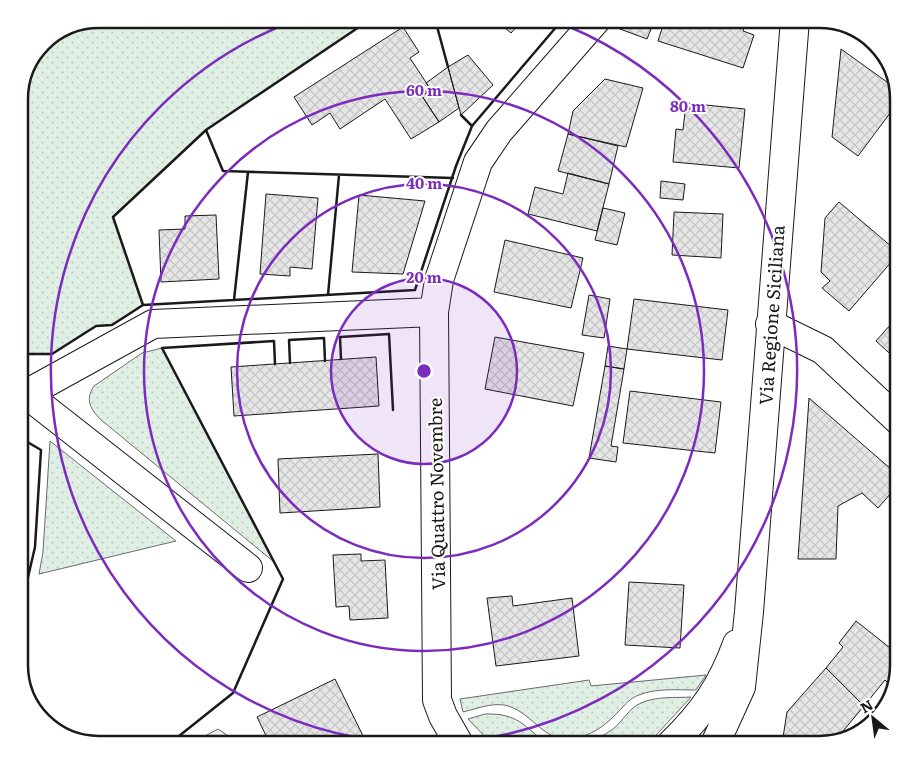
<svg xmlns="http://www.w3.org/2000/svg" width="918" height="763" font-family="Literata,serif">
  <defs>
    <pattern id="grass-dots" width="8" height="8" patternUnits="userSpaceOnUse" patternTransform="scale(1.25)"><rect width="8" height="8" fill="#e0efe3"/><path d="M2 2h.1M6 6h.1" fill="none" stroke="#c0ccc2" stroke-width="1.8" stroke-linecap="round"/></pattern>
    <pattern id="building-cross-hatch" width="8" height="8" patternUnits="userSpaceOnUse" patternTransform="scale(1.25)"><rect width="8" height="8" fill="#e6e6e6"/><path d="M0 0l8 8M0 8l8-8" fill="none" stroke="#c5c5c5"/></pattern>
  </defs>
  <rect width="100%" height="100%" fill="#fff"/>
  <path fill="url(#grass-dots)" stroke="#6a6a6a" d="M98,19H371L206,130L113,217L143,305L112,325L96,326L52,354H19V93L46,39Z
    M162,348L274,562L100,419C90,408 85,400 94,386L142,353Z
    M50,441L176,541L39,574L43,552Z
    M706,675L696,690C678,690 655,688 639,695C630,698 625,705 618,712C605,726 590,737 570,739C543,742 531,710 504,705C490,703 476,709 463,712L460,699L589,680L591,686Z
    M691,697L648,744H582C593,740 604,736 613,729C623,721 629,708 641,703C656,696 676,698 691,697Z
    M485,714C518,713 524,726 547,744H492L468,719Z"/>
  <path fill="#ededed" stroke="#6a6a6a" d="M218,729L240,744H190Z"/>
  <path fill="url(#building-cross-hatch)" stroke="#1a1a1a" d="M494,19H524L511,33Z
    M629,19H655L647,39L620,29Z
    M665,19H747L743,31L754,35L743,68L658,41Z
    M403,27L419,52L410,58L431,90L422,96L439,122L411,139L385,99L340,129L330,113L312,125L294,97Z
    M841,49L898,90L899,98V101L858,156L832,137Z
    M468,55L493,85L461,115L448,67Z
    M448,67L459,108L439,122L422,96L431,90L426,83Z
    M605,79L643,88L626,147L568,134L573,111Z
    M686,103L745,109L739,168L673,162L676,129L683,130Z
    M568,134L618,146L609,184L558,171Z
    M568,173L609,184L597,231L528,214L535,187L563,194Z
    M899,173V192L890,185Z
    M661,181L685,184L683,200L660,198Z
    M266,194L318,198L312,269L290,267V276L260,274Z
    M359,195L425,201L403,274L352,272Z
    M839,202L899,253L849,311L822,288L830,281L821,272L825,218Z
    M603,208L625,213L617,245L595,240Z
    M674,212L723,214L721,258L672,255Z
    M216,215L219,279L161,282L159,230L185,229V216Z
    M505,240L583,258L571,308L494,292Z
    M589,295L610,299L604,338L582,335Z
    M634,299L728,310L722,360L627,349Z
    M899,315V362L876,341Z
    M495,337L584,353L573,406L485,389Z
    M608,346L627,349L624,369L605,366Z
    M376,357L379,406L234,416L231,367Z
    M605,366L624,369L611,446L618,447L616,462L589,458Z
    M630,391L721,402L715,453L623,443Z
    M809,398L899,476V484L878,508L862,493L838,506L836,559H798Z
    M378,454L380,507L280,513L278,459Z
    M899,551V566L889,557Z
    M361,554V561L385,560L388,618L350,620L349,606L336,607L333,555Z
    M629,582L684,585L680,648L625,645Z
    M512,596L513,606L572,598L579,656L496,666L487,598Z
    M856,621L899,655V665L891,686L885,680L864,706L826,668L843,647L839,643Z
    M826,668L864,706L838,737V741L820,744H782L787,712Z
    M335,679L367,744H270L257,717Z"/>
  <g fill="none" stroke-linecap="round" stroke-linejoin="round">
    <defs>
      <path id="street" d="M770,324L823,350L899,421
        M19,394H26L248,568
        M26,394L153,324L434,312
        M459,744L443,716L437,700L434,312L439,280L478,162L499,131L597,19"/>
      <path id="secondary" d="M671,744C702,714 722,686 737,644
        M715,744L741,687L749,612L795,19"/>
    </defs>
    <use href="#street" stroke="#1a1a1a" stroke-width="30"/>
    <use href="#secondary" stroke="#1a1a1a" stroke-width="30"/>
    <use href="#street" stroke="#fff" stroke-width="28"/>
    <use href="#secondary" stroke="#fff" stroke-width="28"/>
    <path stroke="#1a1a1a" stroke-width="2.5" d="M435,19L448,67
      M461,115L472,126
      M206,130L223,171L453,178
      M328,295L339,175
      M234,300L248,172
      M143,305L113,217L206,130L371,19
      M19,354H52L96,326L112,325L143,305L415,290L456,166L472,126L563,19
      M341,359L340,337L389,334L393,410
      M290,363L289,340L324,338L325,361
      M19,616L35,547L41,450L19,437
      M169,744L233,693L283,579L162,348L274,341L275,364"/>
  </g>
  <circle cx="424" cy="371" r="93" fill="#7b2cbf" fill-opacity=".12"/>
  <g fill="none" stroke="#7b2cbf" stroke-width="2.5">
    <circle cx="424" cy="371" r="93"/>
    <circle cx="424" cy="371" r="187"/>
    <circle cx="424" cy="371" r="280"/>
    <path d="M549 19A373 373 0 1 1 299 19"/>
  </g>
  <g text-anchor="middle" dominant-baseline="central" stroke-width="4" stroke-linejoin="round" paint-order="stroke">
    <g font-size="18" fill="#1a1a1a" stroke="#fff">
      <text transform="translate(771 315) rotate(-86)">Via Regione Siciliana</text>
      <text transform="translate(436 494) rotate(-91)">Via Quattro Novembre</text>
    </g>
  </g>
  <path d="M0 0H918V763H0ZM99 28H819A71 71 0 0 1 890 99V665A71 71 0 0 1 819 736H99A71 71 0 0 1 28 665V99A71 71 0 0 1 99 28Z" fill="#fff" fill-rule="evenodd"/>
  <path fill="none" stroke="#1a1a1a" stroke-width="2.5" d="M99 28H819A71 71 0 0 1 890 99V665A71 71 0 0 1 819 736H99A71 71 0 0 1 28 665V99A71 71 0 0 1 99 28Z"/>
  <circle cx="424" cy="371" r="8" fill="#7b2cbf" stroke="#fff" stroke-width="2.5"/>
  <g font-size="15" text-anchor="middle" font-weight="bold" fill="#7b2cbf" stroke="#fff" stroke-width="4" stroke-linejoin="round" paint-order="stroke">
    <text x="424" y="96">60 m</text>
    <text x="688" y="112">80 m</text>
    <text x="424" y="189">40 m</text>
    <text x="424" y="283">20 m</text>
  </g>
  <g transform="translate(873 718) rotate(331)" stroke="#ffffff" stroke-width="4" paint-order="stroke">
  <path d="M0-4L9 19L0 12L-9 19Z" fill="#1a1a1a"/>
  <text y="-8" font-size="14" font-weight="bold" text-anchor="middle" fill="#1a1a1a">N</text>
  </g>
</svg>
